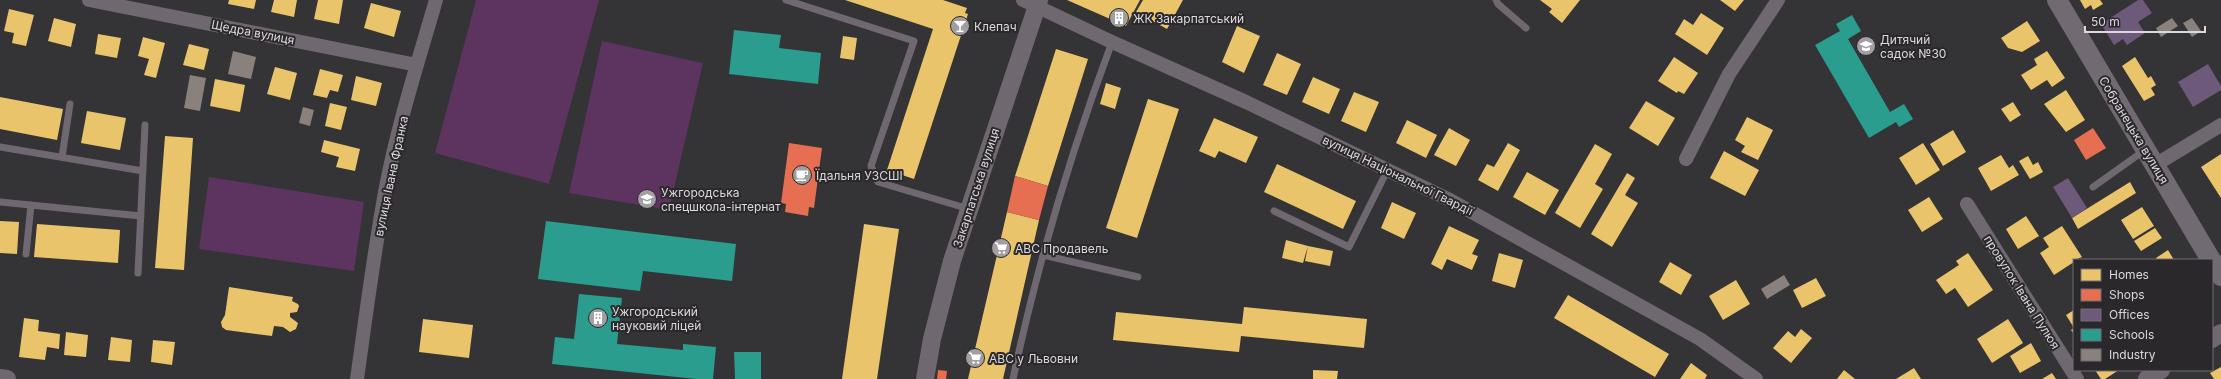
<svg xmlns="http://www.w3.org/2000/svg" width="2221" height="379" font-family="Inter,sans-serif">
  <rect width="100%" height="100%" fill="#343335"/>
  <path fill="#5d335f" d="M476,0H599L549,184L435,153Z
    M602,41L703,63L669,210L569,193Z
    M209,177L364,202L354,271L199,249Z"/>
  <path fill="#e9c46a" d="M229,0H256L254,9L228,4Z
    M274,0H297L294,17L271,12Z
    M318,0H343L339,24L314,19Z
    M845,0H943L967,8L965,13L968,14L914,179L887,170L933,29Z
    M1067,0H1140L1126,26Z
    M1143,0H1183L1167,29L1136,12Z
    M1540,0H1580L1562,23L1549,12L1552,9Z
    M1720,0H1744L1735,11Z
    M2080,0H2100L2103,4L2093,10L2091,5L2085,9Z
    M371,3L401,11L394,37L364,28Z
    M9,9L34,15L26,46L12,43L14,33L4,31Z
    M1701,13L1724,28L1707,55L1675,34L1684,19L1693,25Z
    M54,18L76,24L71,47L48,41Z
    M2027,21L2040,41L2022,52L2008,48L2001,38Z
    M1237,26L1260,36L1244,73L1222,62Z
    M98,34L121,38L117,58L95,54Z
    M843,36L857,38L854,60L840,58Z
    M143,37L165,43L156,78L144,75L149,59L138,56Z
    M189,44L209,49L204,70L183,65Z
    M1056,49L1088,59L1048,186L1015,176Z
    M2047,51L2065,78L2052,87L2047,80L2031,90L2021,75L2037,65L2034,59Z
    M1277,53L1301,64L1287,95L1263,85Z
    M1674,57L1698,73L1684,94L1678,91L1677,93L1658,81Z
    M2135,57L2148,78L2151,76L2156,85L2151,88L2155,95L2144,101L2122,66Z
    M275,67L297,73L290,100L267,94Z
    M320,69L343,75L338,92L330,90L327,98L313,95Z
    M356,76L382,83L376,106L351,100Z
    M1313,77L1340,89L1329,114L1302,102Z
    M215,79L245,85L240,112L210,106Z
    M1106,83L1121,88L1115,109L1100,104Z
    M2066,90L2085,120L2066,132L2044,104Z
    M1354,92L1379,102L1366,132L1341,121Z
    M0,97L63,109L57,140L0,129Z
    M1148,99L1179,109L1137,238L1106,228Z
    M1646,101L1675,118L1658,146L1629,128Z
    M2013,102L2021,115L2010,122L2001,109Z
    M330,103L347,107L341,130L325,126Z
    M87,111L126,118L120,150L81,143Z
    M1747,117L1773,130L1758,160L1741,152L1745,146L1735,140Z
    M1214,118L1258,137L1246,163L1219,151L1215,158L1199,151Z
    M1407,120L1437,135L1426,158L1396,143Z
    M1449,128L1470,140L1456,166L1434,155Z
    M1953,130L1966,152L1943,166L1930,144Z
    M165,136L193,138L184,270L155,268Z
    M324,140L360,149L355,171L336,167L339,157L321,152Z
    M1508,143L1520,150L1498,191L1478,180L1487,164L1494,167Z
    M1923,143L1940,170L1916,185L1899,158Z
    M1595,144L1612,154L1595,184L1603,189L1580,228L1555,213Z
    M1724,151L1759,170L1745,196L1710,178Z
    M2221,154V198L2201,167Z
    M2001,155L2009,168L2013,165L2019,175L1991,191L1978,168Z
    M2028,156L2033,165L2038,162L2043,172L2030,179L2019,161Z
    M1277,164L1356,201L1343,229L1264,192Z
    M1527,172L1559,190L1545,215L1513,197Z
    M1627,173L1635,178L1625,195L1638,203L1612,247L1591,234Z
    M2130,182L2136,193L2078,229L2072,218Z
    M1929,197L1943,219L1922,232L1908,210Z
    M1392,202L1416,213L1404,239L1381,228Z
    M2142,207L2154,226L2133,239L2121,220Z
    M1007,212L1039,220L1003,379H968Z
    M2026,216L2039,236L2018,249L2006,229Z
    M0,221L19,222L17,254L0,253Z
    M37,224L120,230L118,263L34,257Z
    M864,224L899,229L877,379H842Z
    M1449,226L1479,240L1472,254L1478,256L1472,270L1447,259L1442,270L1431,264Z
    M2062,226L2082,257L2074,260V262L2054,275L2040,253L2049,247L2043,238Z
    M2155,228L2162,238L2141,251L2134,241Z
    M1286,240L1308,246L1303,263L1282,258Z
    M1308,246L1333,251L1330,266L1305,261Z
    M2168,250L2174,260H2157L2156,258Z
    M1499,253L1523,260L1515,288L1492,281Z
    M1968,253L1993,290L1968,307L1955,288L1946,294L1936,280L1959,265L1956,261Z
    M1670,262L1692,275L1681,295L1659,282Z
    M1816,278L1826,296L1802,308L1793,290Z
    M1736,280L1750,304L1723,320L1709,296Z
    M229,287L293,297L292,301L298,304L299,306L297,312L290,313V317L298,323L296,329L290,332L283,327L274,326L272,336L226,330L222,327L221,322L225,315Z
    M1568,295L1669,354L1655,377L1554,318Z
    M1244,307L1367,319L1364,348L1241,336L1239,352L1113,340L1116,312L1242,324Z
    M2074,310V334L2071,330L2074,328L2066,315Z
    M24,318L39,320L38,331L60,334L59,349L47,347L45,360L19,357Z
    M423,319L473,325L469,358L419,352Z
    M2008,319L2023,343L1992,363L1977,339Z
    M1801,329L1812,338L1791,363L1773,348L1788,331L1795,337Z
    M66,332L88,335L86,357L64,355Z
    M111,337L132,340L130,362L108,360Z
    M153,340L175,342L172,365L151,362Z
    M2031,343L2041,361L2020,373L2010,356Z
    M1691,363L1707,375L1705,379H1680Z
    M2221,367V379H2214L2210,373Z
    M1914,368L1921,379H1896Z
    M1313,370L1338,371L1337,379H1313Z
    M1844,370L1855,379H1837Z
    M2095,370H2119L2105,379H2101Z
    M2052,373L2056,379H2042Z"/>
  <path fill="#e76f51" d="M2093,128L2106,148L2086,160L2074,140Z
    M789,143L822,148L814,208L809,207L808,216L785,212L786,204L781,203Z
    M1015,176L1048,186L1039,220L1007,212Z
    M938,370L947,371L946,379H937Z"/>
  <path fill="#6d597a" d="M2138,0H2143L2152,13L2138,22L2145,33L2127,45L2123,39L2114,45L2101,24Z
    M2208,64L2221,86V90L2193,107L2178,82Z
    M2068,178L2087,208L2072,218L2053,187Z"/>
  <path fill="#2a9d8f" d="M1852,15L1861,31L1848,39L1890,112L1904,104L1913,119L1899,127L1896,122L1869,138L1815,45L1840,31L1836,24Z
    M734,30L781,35L779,48L821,53L818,84L729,74Z
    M546,221L736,244L732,281L643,271L640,291L538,279Z
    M579,294L622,298L617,344L683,350V344L716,347L713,379H696L552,364L555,337L574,339Z
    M734,352H761V379H735Z"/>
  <path fill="#8a817c" d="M2172,18L2178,26L2161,37L2156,28Z
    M2192,18L2201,31L2192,37L2183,23Z
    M233,51L256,57L251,79L228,74Z
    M190,75L206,78L200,111L184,108Z
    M303,107L314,110L310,126L299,123Z
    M1784,275L1790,285L1767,299L1761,289Z"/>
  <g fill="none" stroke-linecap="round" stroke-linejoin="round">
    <path stroke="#706870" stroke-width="7" d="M786,0L914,41L871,166L878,182L969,209
      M1496,0L1498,4L1526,28
      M0,147L143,171
      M62,157L70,104
      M2093,187L2145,150
      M0,202L141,216
      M1274,211L1349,247L1388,169
      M26,254L31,205
      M1043,255L1138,277
      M138,273L145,125
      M1013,379C1037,265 1071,152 1112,42"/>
    <path stroke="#706870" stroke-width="14" d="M89,0L417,65
      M1023,0L1112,42L1246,102L1450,200L1700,339L1756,379
      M1686,159L1729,74L1778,0
      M2155,165L2221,125
      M1967,204L2077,379
      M357,379C366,315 374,251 386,187C398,124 418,62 436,0"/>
    <path stroke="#706870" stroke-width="18" d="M2212,339L2221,333
      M0,378L7,379
      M925,379L932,339L952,261L1039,0
      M2147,379L2161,370"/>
    <path stroke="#726a73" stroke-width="20" d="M2057,0L2211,260
      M2212,261L2221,276"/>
  </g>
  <defs>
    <symbol id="building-disc" viewBox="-11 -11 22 22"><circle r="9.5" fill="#a19fa1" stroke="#2b282c"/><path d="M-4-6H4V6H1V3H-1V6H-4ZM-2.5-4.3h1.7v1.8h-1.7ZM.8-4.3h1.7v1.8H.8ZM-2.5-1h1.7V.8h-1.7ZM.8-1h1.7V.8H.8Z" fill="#fff"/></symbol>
    <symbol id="bar-disc" viewBox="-11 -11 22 22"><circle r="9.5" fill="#a19fa1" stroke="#2b282c"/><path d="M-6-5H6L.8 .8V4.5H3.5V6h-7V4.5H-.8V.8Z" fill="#fff"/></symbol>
    <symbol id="school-disc" viewBox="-11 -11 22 22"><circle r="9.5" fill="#a19fa1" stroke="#2b282c"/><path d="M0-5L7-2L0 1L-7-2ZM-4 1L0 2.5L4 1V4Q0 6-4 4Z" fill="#fff"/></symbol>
    <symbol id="cafe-disc" viewBox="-11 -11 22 22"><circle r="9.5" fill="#a19fa1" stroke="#2b282c"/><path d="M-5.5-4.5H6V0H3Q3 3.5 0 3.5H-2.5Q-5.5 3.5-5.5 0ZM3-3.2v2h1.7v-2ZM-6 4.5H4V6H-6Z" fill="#fff"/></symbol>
    <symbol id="supermarket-disc" viewBox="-11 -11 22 22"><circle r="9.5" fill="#a19fa1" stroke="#2b282c"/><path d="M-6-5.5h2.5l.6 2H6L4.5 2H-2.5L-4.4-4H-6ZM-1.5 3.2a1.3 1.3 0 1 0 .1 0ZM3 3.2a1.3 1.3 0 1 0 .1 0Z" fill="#fff"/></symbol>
  </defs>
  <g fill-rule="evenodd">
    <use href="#building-disc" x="1108" y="7" width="22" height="22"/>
    <use href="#bar-disc" x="949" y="15" width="22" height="22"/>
    <use href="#school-disc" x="1855" y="35" width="22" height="22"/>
    <use href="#cafe-disc" x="791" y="164" width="22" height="22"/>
    <use href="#school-disc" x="636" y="188" width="22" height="22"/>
    <use href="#supermarket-disc" x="990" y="237" width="22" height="22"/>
    <use href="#building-disc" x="587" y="307" width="22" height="22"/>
    <use href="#supermarket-disc" x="964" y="347" width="22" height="22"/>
  </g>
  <g text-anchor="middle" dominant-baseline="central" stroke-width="4" stroke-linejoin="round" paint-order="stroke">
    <g font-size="12" fill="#dbd9db" stroke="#2b282c" text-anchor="start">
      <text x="1133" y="18">ЖК Закарпатський</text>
      <text x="974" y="26">Клепач</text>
      <text x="1880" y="39">Дитячий<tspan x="1880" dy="14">садок №30</tspan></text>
      <text x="816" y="175">Їдальня УЗСШІ</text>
      <text x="661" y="192">Ужгородська<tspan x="661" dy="14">спецшкола-інтернат</tspan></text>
      <text x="1015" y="248">ABC Продавель</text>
      <text x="612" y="311">Ужгородський<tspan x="612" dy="14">науковий ліцей</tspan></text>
      <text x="989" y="358">ABC у Львовни</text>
    </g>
    <g font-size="12" fill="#dbd9db" stroke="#2b282c">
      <text transform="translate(253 32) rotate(11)">Щедра вулиця</text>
      <text transform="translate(2134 130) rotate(59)">Собранецька вулиця</text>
      <text transform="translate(1398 175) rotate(26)">вулиця Національної Гвардії</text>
      <text transform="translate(391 176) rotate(-78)">вулиця Івана Франка</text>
      <text transform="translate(976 188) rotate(-72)">Закарпатська вулиця</text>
      <text transform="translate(2022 292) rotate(58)">провулок Івана Пулюя</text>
    </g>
  </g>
  <rect x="2073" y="259" width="140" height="112" fill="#2b282c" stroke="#716f72"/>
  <rect x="2081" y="269" width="20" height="12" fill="#e9c46a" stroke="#716f72"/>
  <text x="2109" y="279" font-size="12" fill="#dbd9db">Homes</text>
  <rect x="2081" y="289" width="20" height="12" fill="#e76f51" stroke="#716f72"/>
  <text x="2109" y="299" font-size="12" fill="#dbd9db">Shops</text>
  <rect x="2081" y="309" width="20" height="12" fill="#6d597a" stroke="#716f72"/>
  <text x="2109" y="319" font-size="12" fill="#dbd9db">Offices</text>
  <rect x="2081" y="329" width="20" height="12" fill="#2a9d8f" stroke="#716f72"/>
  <text x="2109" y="339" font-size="12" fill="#dbd9db">Schools</text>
  <rect x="2081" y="349" width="20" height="12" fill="#8a817c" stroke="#716f72"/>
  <text x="2109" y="359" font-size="12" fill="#dbd9db">Industry</text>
  <path d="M2085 26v6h120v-6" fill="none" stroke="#dbd9db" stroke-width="2"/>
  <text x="2091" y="26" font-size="12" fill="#dbd9db" stroke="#2b282c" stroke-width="3" paint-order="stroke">50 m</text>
</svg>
